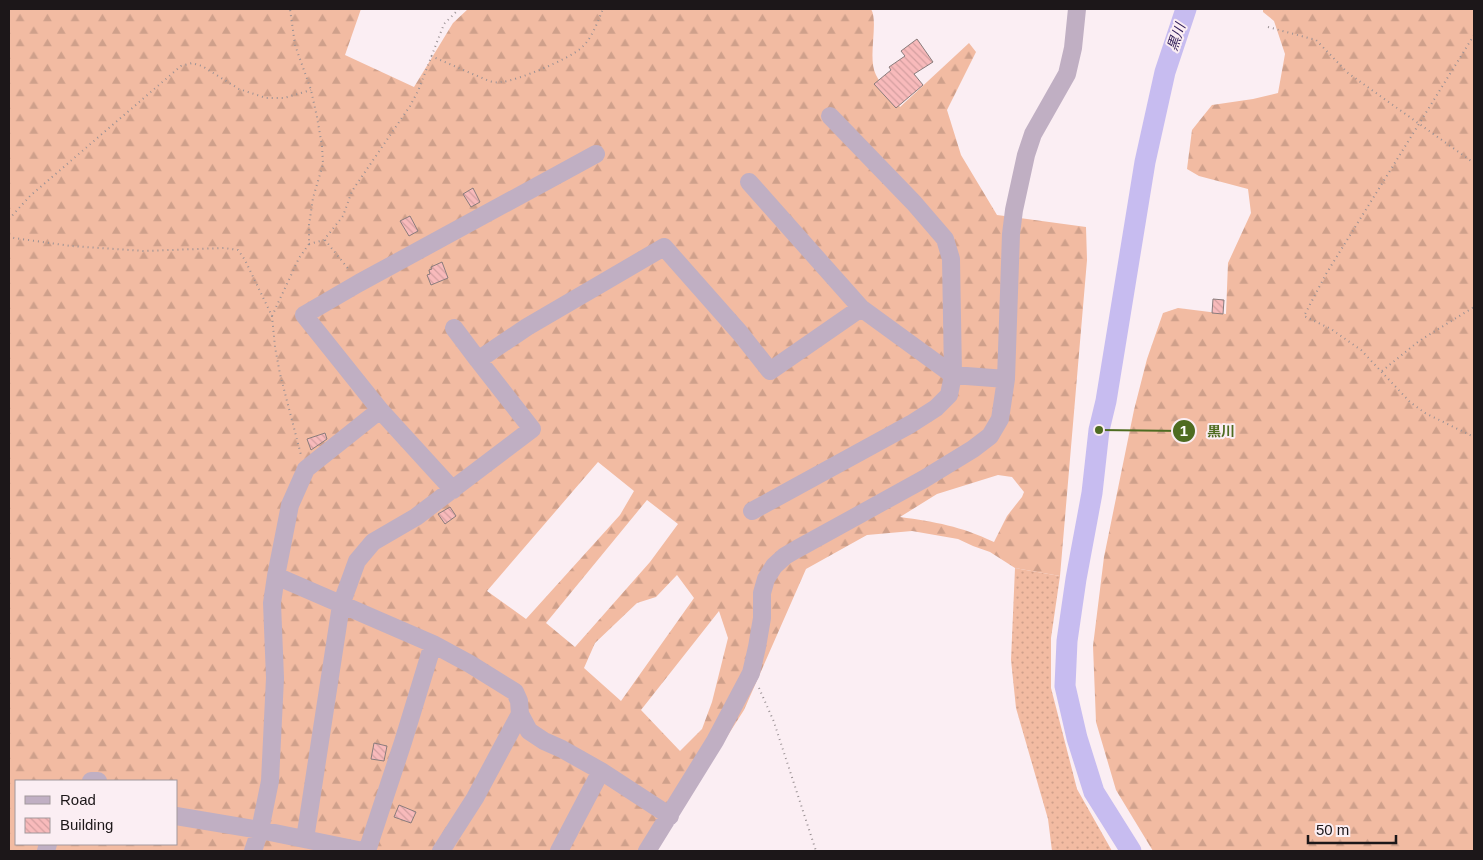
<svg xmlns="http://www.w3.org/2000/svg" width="1483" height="860" font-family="Arial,'Noto Sans JP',sans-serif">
  <defs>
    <pattern id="grass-dots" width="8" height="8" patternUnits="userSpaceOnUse" patternTransform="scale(1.25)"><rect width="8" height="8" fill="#f2bba2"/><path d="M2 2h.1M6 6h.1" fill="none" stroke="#cfa08b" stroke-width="1.8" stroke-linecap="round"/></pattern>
    <pattern id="forest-firs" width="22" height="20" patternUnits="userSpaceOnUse" patternTransform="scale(1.25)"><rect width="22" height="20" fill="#f2bba2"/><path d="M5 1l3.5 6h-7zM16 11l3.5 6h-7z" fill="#cfa08b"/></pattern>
    <pattern id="building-back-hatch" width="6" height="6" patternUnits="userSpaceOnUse" patternTransform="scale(1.25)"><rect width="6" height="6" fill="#f8babb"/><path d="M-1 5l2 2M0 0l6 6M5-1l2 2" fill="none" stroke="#d49fa0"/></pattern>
  </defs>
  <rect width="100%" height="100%" fill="#fbeef3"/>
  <path fill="url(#grass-dots)" d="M1015,568L1060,576L1051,638V688L1077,789L1112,851H1052L1048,819L1016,708L1011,660Z"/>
  <path fill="url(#forest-firs)" fill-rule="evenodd" d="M9,9H361L345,55L414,87L453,23L468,9H871C879,22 867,58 876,75C881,86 893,97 900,107L969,43L976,52L947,110L961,155L997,215L1086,227L1087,260L1060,576L1015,568L990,552L973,546L958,539L912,531L867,535L806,569L744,710L654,851H9ZM598,462L634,491L620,515L526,619L487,591ZM998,475L1012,477L1024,492L1022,497L1007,516L994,542C960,526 936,522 900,517L937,494ZM647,500L678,524L650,562L575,647L546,623ZM677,575L694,598L621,701L584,668L595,643L637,603L656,597ZM719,611L728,638L712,702L702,729L680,751L641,710ZM16,781H176V844H16Z
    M1263,9H1474V851H1153L1116,790L1096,722L1093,646L1104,557L1134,410L1147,359L1163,313L1178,308L1226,314L1228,263L1251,213L1248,189L1199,176L1187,169L1192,130L1212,105L1253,99L1278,93L1285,54L1274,21L1263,12Z"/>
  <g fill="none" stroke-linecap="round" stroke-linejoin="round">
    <path stroke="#c7bcf0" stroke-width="21" d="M1131,851L1094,792L1077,738L1065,686L1067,641L1076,579L1092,493L1099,430L1106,401L1145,162L1165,72L1186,9"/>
  </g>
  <path fill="url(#building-back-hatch)" stroke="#8a7c7c" d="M917,39L933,62L914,74L923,85L896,108L874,84L891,70L889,67L905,56L901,51Z
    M473,188L480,202L471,207L463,194Z
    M410,216L418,231L409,236L400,221Z
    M442,262L448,278L431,285L427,275L430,274L429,270L432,269L431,267Z
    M1213,299L1224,300L1223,314L1212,313Z
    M325,433L327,439L311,450L307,439Z
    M450,507L456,516L445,524L438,514Z
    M374,743L387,746L384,761L371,759Z
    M399,805L416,812L411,823L394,817Z"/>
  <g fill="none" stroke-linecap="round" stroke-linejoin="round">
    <path stroke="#9a9194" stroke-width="2" stroke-dasharray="1 4" stroke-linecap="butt" d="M1268,27L1316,40L1348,73L1474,163
      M1474,35L1326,274L1304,316L1331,329L1361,350L1410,402L1425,413L1474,437
      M431,56L489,81C493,82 497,83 501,82C517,81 568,59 580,49C592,39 597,23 603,9
      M9,219L30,196L181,66L192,63L202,66L239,89L266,98H284L311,90
      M9,235L14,238L71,246L144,251L224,248L238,250L245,260L272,316L275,347L280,374L301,455
      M325,240L350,271
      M309,244L324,240L343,216L352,191L410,106L418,91L444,24L459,9
      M272,316L299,258L309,244V225L313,198L323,164L322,146L317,117L311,90L295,45L290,9
      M1382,371L1419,341L1474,307
      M759,688L774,722L816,851"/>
    <path stroke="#c0afc3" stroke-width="18" d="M749,182L861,308
      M454,328L478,360
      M380,410L304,315L359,283L596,154
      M752,511L911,424L936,408L949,395L953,375L951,259L945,239L914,203L830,116
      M276,576L433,644L470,664L515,692L519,701L520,714L529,731L544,741L562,749L601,771L670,816
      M91,781H98
      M176,816L260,830L363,851
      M305,839L341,605L357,561L373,542L416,517L532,429L478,360L527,327L664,247L740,333L770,371L861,308L953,375L1006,379
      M46,851L48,844
      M253,851L260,830L270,781L275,678L272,603L276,576L290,505L306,469L380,410L453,490
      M367,851L403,742L433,644
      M441,851L475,798L520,714
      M559,851L601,771
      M647,851L715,741L751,673L757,647L762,618V593L766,579L774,566L785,556L797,549L924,479L973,449L990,436L1000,419L1006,379L1011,234L1014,210L1026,155L1033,134L1067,74L1073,48L1077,9"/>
  </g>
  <g text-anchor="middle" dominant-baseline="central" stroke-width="4" stroke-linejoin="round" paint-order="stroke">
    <g font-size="14" font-style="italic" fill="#301d59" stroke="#fbeef3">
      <text transform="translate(1176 37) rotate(-71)">黒川</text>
    </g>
  </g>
  <path fill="none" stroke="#4e6c21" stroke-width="2" d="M1099 430L1184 431"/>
  <g fill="#4e6c21" stroke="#fbeef3" stroke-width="2">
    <circle cx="1099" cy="430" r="5"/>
    <circle cx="1184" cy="431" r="12"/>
  </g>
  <g font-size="15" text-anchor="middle" font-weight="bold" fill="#fff">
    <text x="1184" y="436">1</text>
  </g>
  <g font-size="14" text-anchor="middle" font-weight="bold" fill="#4e6c21" stroke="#fbeef3" stroke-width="4" stroke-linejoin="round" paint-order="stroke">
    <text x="1221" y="436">黒川</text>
  </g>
  <rect width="1483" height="860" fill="none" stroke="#1c1719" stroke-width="20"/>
  <rect x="15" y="780" width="162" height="65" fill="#fbeef3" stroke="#a2989c"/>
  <rect x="25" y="796" width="25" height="8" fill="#c0afc3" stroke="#a2989c"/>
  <text x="60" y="805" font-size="15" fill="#1c1719">Road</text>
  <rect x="25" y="818" width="25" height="15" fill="url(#building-back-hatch)" stroke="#a2989c"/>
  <text x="60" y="830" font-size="15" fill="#1c1719">Building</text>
  <path d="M1308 835v8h88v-8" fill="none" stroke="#1c1719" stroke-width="2.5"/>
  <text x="1316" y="835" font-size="15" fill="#1c1719" stroke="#fbeef3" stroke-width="4" paint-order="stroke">50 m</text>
</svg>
